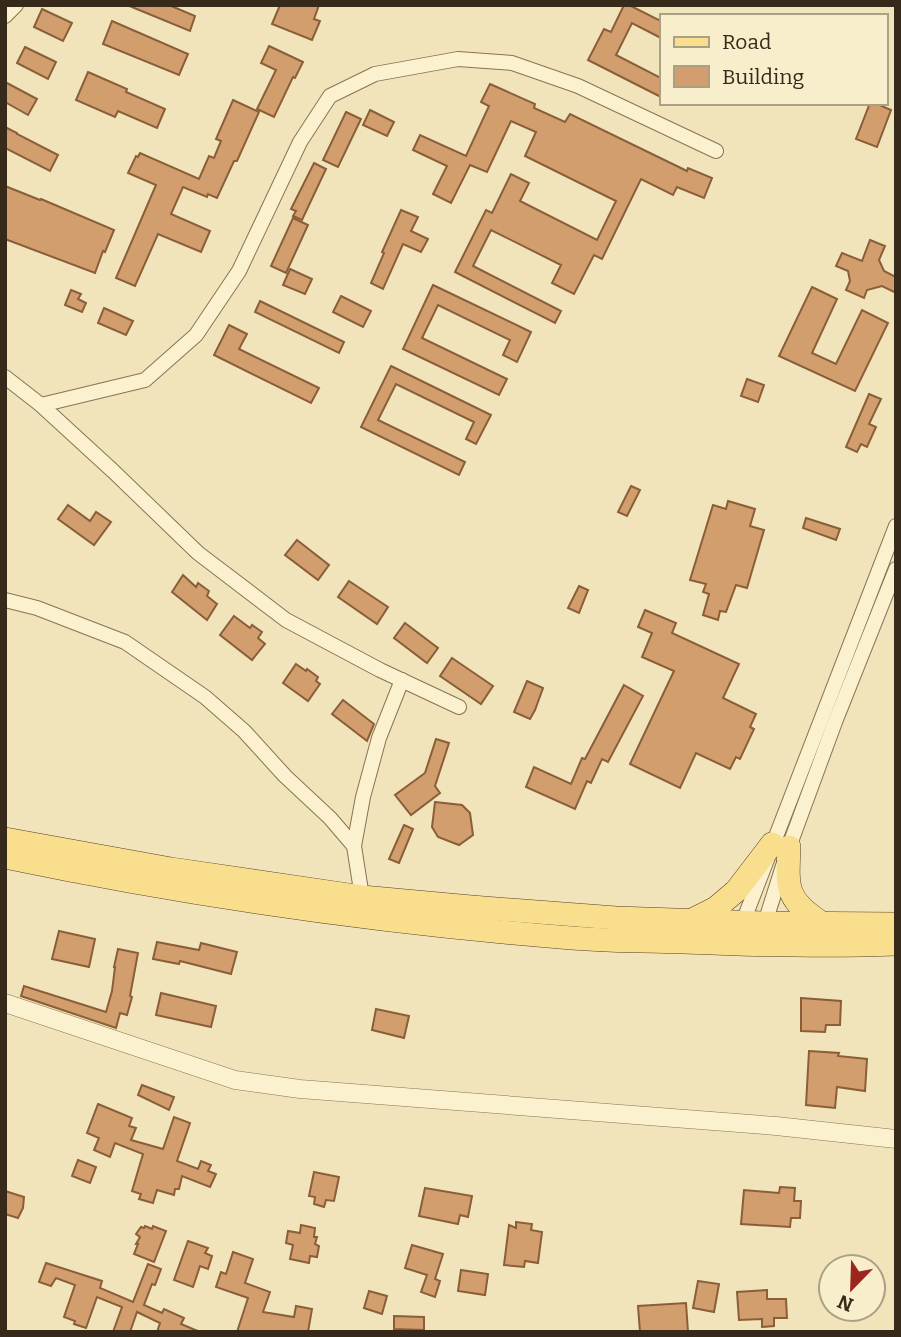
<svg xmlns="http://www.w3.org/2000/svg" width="901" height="1337" font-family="Bitter,serif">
<rect width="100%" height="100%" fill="#f1e4ba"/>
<g fill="#d29e6d" stroke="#8a5e38" stroke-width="2">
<polygon points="127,5 169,5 195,16 190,31"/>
<polygon points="280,5 319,5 314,19 320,21 312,40 272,24"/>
<polygon points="624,5 629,5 661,21 661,38 632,23 616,55 661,78 661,97 588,60 604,29 611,32"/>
<polygon points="42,9 72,23 63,41 34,27"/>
<polygon points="112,21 188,54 179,75 103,44"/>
<polygon points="269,46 303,62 295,78 293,77 274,117 257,109 276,70 261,63"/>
<polygon points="25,47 56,62 48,79 17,63"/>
<polygon points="88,72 127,89 126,92 165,109 157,128 118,111 115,117 76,100"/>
<polygon points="5,82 37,99 28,115 5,102"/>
<polygon points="490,84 535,104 534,108 565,122 570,114 687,171 688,168 712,178 704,198 677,187 673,195 641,179 602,259 594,255 574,294 552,283 561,265 491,230 473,266 561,311 555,323 455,272 486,210 492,213 511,174 529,183 520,201 597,240 616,201 525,156 536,132 511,121 487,172 470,165 451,203 433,194 447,166 413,150 420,135 466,156 489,106 481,102"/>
<polygon points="233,100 259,112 237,161 234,161 217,198 208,194 207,197 183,187 171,214 210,231 201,252 158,234 135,286 116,278 156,185 128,173 136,156 138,157 140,153 199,179 209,156 214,158 221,141 216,139"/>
<polygon points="870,103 875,103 891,110 877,147 856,139"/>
<polygon points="370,110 394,122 387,136 363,125"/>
<polygon points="346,112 361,119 338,167 323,160"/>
<polygon points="5,127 17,133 17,134 58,155 50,171 5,148"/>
<polygon points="314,163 326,169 302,220 293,216 296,211 291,209"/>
<polygon points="5,186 40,200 41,199 114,230 105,252 103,251 95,273 5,239"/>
<polygon points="401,210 418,217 411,231 428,239 421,252 403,244 383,289 371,283 384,253 382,252"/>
<polygon points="293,218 308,225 286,273 271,266"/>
<polygon points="870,240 885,246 879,260 884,271 896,277 896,293 882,286 867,290 864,298 846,290 850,281 848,271 836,266 842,253 862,261"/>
<polygon points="290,269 312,279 305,294 283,285"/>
<polygon points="433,285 531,332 517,362 503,355 510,340 438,305 422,338 507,379 499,395 403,349"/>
<polygon points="812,287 837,299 812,353 836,364 862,310 888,323 855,391 779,356"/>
<polygon points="71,290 81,294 78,299 86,303 82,312 65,305"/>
<polygon points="341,296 371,311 363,327 333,312"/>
<polygon points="260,301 344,342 339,353 255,312"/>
<polygon points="104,308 133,321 126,335 98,323"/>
<polygon points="229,325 247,334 239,349 319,388 311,403 214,355"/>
<polygon points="391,366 491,415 476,444 466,439 474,422 396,384 378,420 465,462 459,475 361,427"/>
<polygon points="747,379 764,385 758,402 741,396"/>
<polygon points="869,394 881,399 869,424 876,427 867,447 861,444 857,452 846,447"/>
<polygon points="631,486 640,490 627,516 618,512"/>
<polygon points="728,501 755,509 750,526 764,530 747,588 736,585 726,612 720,611 718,620 703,615 709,594 703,592 706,584 690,580 713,505 726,509"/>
<polygon points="68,505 90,521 96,512 111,522 94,545 58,519"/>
<polygon points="806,518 840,529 836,540 803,528"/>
<polygon points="297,540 329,565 318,580 285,555"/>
<polygon points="183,575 196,587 198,583 209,591 207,596 217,604 207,620 172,592"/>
<polygon points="349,581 388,607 377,624 338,597"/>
<polygon points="579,586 588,590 579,613 568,608"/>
<polygon points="645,610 676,623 672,633 739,664 723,698 756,714 750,727 754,729 740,759 736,757 730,769 696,753 680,788 630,764 674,671 642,657 652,633 638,627"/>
<polygon points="234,616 250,628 252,625 262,632 258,638 265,644 252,660 220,635"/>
<polygon points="405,623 438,648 427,663 394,638"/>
<polygon points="452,658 493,686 481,704 440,676"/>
<polygon points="296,664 306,671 307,669 318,677 316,681 320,684 308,701 283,683"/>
<polygon points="527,681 543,688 535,710 530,719 514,712"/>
<polygon points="624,685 643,696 608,762 602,759 591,783 587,781 575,809 526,787 534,767 571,784 582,758 585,759"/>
<polygon points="343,700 374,724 367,741 332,714"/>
<polygon points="436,739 449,743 435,786 440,793 411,815 395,795 425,773"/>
<polygon points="435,802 462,805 470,813 473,835 459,845 438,837 432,827"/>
<polygon points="404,825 413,829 399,863 389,859"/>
<polygon points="59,931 95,939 89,967 52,959"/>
<polygon points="157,942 199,950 201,943 237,952 231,974 180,961 179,964 153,959"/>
<polygon points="118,949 138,953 130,996 132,997 127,1015 120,1013 116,1028 21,996 24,986 106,1012 112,991 115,967 114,967"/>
<polygon points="161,993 216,1006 211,1027 156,1015"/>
<polygon points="801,998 841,1001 840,1025 826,1025 825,1032 801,1031"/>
<polygon points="376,1009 409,1016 404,1038 372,1030"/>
<polygon points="809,1051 839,1053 838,1056 867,1059 865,1091 837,1087 835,1108 806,1105"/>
<polygon points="142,1085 174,1097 169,1110 138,1095"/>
<polygon points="98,1104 132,1118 129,1126 136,1128 131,1140 163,1149 174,1117 190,1123 177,1161 198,1169 201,1161 211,1165 208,1171 216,1174 210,1187 182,1176 179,1189 175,1189 174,1195 157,1190 153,1203 139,1199 141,1194 132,1191 143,1154 115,1143 110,1157 94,1150 99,1138 87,1133"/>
<polygon points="78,1160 96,1167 90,1183 72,1176"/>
<polygon points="314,1172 339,1177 334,1201 326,1200 324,1207 314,1204 315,1197 309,1196"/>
<polygon points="780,1187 795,1188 794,1201 801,1201 800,1218 791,1218 790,1227 741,1224 744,1190 779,1193"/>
<polygon points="425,1188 472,1196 468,1217 460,1215 458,1224 419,1216"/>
<polygon points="5,1191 24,1197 23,1208 18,1218 5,1214"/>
<polygon points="516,1222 532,1224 531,1230 542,1232 538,1263 525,1261 524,1267 504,1265 509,1225 516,1228"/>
<polygon points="301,1225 315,1228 314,1237 317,1237 315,1244 319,1246 317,1257 310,1256 309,1263 290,1259 293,1245 286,1243 288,1231 300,1233"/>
<polygon points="145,1226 152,1229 153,1226 166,1231 154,1262 134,1254 138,1244 136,1244 140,1237 136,1234 141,1227 144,1228"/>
<polygon points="188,1241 208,1248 205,1253 212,1256 208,1269 200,1266 193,1287 174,1280"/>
<polygon points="412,1245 443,1254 435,1279 440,1281 435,1297 421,1292 427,1275 405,1268"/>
<polygon points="233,1252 253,1259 245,1283 270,1292 263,1312 294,1317 296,1306 312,1309 308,1332 237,1332 248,1298 216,1287 221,1272 226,1274"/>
<polygon points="46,1263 102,1281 100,1288 133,1302 148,1264 161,1269 155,1285 152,1284 144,1305 162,1313 164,1309 184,1318 181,1324 200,1332 157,1332 160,1323 137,1312 130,1332 113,1332 122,1307 97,1297 86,1328 74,1324 75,1321 64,1317 75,1285 56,1278 51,1286 39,1282"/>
<polygon points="461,1270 488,1274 485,1295 458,1291"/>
<polygon points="698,1281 719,1284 714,1312 693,1308"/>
<polygon points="767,1290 767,1299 786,1299 787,1318 774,1318 774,1326 762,1327 762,1319 739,1320 737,1292"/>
<polygon points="369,1291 387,1296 382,1314 364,1308"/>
<polygon points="686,1303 688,1332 640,1332 638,1306"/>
<polygon points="394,1316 424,1317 424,1330 394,1329"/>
</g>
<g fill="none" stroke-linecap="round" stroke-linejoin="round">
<defs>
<g id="minor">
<polyline points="5,16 16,5"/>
<polyline points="5,377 41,405 113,471 198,553 286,620 380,670 459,707"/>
<polyline points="41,405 145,380 196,335 239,271 300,142 330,96 375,74 458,59 512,63 578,86 716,151"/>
<polyline points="5,600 37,608 125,642 205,697 244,731 285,776 330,818 354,846 362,897"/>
<polyline points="354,846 363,797 379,738 402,680"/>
<polyline points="741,927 896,526"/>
<polyline points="763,929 789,847 835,722 896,569"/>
</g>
<polyline id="tertiary" points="5,1003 235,1080 300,1089 776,1126 896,1139"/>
<g id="primary">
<polyline points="5,839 171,869 362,897 471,907 616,918 764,923 896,924"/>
<path d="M789 847C787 891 786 899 823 924"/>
<path d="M5 857C192 896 382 923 572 938 609 941 647 941 684 942 754 945 825 947 896 944"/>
<polyline points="692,920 716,908 736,891 772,844"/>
</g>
</defs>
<use href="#minor" stroke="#897353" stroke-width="16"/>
<use href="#tertiary" stroke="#897353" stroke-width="19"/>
<use href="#primary" stroke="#564129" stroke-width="24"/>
<use href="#minor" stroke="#fbf1ce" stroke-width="14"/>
<use href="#tertiary" stroke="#fbf1ce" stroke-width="18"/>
<use href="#primary" stroke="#f9de8e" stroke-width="23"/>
</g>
<rect width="901" height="1337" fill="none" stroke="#372a1a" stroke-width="14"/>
<rect x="660" y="14" width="228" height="91" fill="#f8eecb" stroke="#aba084" stroke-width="2"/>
<rect x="674" y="37" width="35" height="10" fill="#f9de8e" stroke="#aba084" stroke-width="2"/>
<text x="722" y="49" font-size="21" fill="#372a1a">Road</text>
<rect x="674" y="66" width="35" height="21" fill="#d29e6d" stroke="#aba084" stroke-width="2"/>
<text x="722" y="84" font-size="21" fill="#372a1a">Building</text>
<g transform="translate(852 1288) rotate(203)"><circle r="33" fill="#f8eecb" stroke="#aba084" stroke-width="2"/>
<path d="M0-5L12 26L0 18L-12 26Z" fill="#9c261f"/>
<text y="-10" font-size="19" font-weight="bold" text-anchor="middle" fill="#372a1a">N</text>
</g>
</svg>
